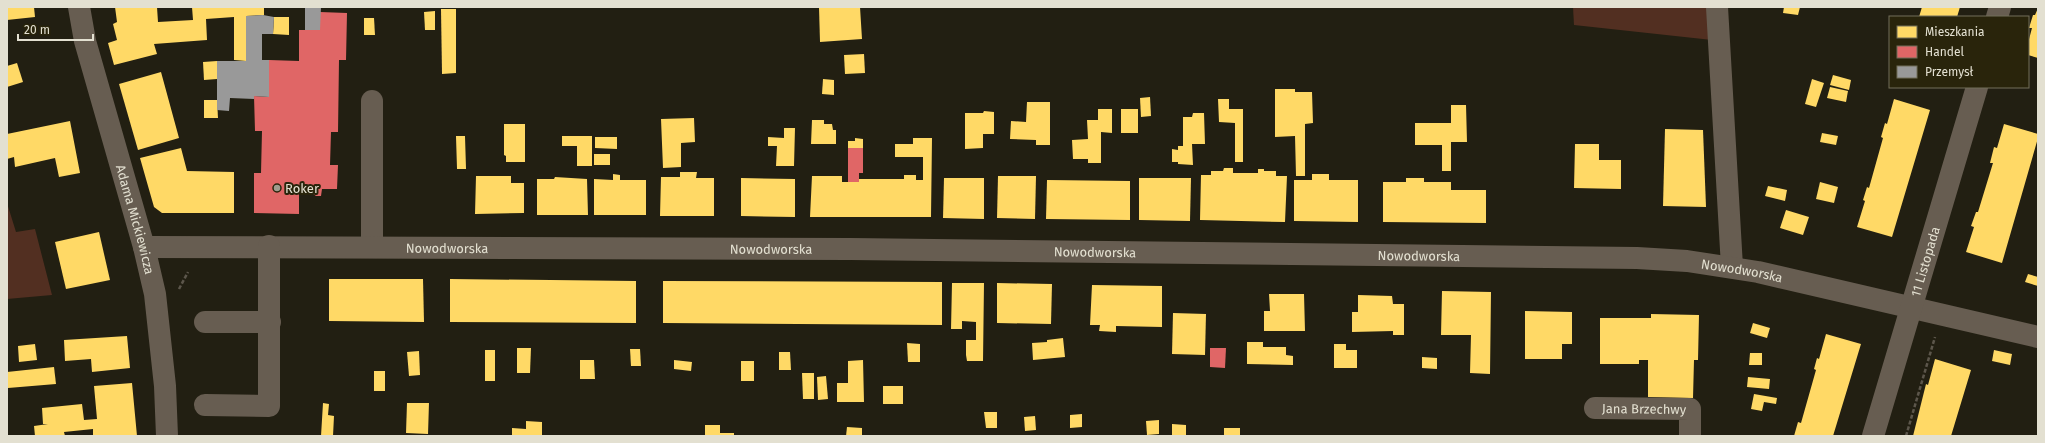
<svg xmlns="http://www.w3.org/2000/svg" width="2045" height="443" font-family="'Fira Sans',sans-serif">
<rect width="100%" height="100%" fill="#221f12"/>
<g fill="#522f21">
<polygon points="1573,7 1710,7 1712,40 1574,25"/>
<polygon points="7,203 16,232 35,229 52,295 7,299"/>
</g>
<g fill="#ffd966">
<polygon points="7,7 34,7 35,17 7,20"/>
<polygon points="115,7 157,7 158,22 193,20 192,7 264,7 264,15 246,16 246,61 234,60 234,17 206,19 207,40 154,44 157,54 114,65 108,43 117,40 113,24 117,22"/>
<polygon points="819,7 860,7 862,39 820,42"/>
<polygon points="1784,7 1800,7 1798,15 1783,13"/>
<polygon points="1922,7 1960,7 1957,17 1919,17"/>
<polygon points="2038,8 2038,58 2028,55 2028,43 2032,28 2029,28 2033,15 2035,15"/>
<polygon points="441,9 456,9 456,73 442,74"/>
<polygon points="435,11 435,30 425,30 424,12"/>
<polygon points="274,17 289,17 289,35 273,34"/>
<polygon points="364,18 374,18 375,35 364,35"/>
<polygon points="864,54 865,73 845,74 844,55"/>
<polygon points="217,61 217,79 204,80 203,62"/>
<polygon points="17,63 23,82 7,87 7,66"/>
<polygon points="161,72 179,138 138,150 119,84"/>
<polygon points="1833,75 1851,80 1849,90 1830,85"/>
<polygon points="823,79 834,80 834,95 822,94"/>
<polygon points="1812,79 1824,83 1816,107 1805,104"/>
<polygon points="1830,87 1848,91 1846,102 1827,98"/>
<polygon points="1275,89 1295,89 1295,92 1312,92 1313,123 1305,124 1305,176 1296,176 1295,136 1275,137"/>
<polygon points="1150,97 1151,116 1141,117 1140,98"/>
<polygon points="1218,99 1229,99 1229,109 1243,109 1243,162 1235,162 1235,123 1219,122"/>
<polygon points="1894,99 1930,110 1892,237 1857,227 1865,201 1863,200 1867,187 1869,188 1883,138 1881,137 1885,123 1887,124"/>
<polygon points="204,100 217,100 218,118 204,118"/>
<polygon points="1027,102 1050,102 1050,145 1036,145 1036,140 1010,139 1011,121 1026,122"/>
<polygon points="1451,105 1466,105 1467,142 1451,142 1451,171 1442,171 1442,145 1415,145 1415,123 1451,123"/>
<polygon points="1098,109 1112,109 1112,133 1101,132 1101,163 1088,163 1088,159 1073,159 1072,140 1088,139 1087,120 1098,120"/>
<rect x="1121" y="109" width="17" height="24"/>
<polygon points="984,111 994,112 994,134 983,134 983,148 965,149 965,113 983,113"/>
<polygon points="1193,113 1204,113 1205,144 1192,144 1193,165 1178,164 1178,162 1172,162 1172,149 1178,150 1178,146 1183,146 1183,117 1192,117"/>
<polygon points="694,118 695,142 681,143 681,167 663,168 661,119"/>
<polygon points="812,120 824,120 824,124 832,124 833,130 836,130 836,144 811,144"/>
<polygon points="70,121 80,173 59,177 55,158 15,167 14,157 7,159 7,134"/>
<polygon points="504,124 525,124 525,162 506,162 506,156 504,155"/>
<polygon points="2004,124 2038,134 2038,138 2002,263 1966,252 1974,227 1971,226 1976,212 1978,212 1993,163 1990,163 1994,147 1997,148"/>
<polygon points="784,128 795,128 794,166 776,166 777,146 768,146 768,137 784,138"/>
<polygon points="1665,129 1703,130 1706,207 1663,206"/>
<polygon points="1822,133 1838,136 1836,145 1820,142"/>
<polygon points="456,136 465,136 466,169 457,169"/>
<polygon points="562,136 592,136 592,166 577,166 577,146 562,146"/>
<polygon points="595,137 617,137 617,149 595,148"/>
<polygon points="855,138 863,139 863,148 848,148 848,141 855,141"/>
<polygon points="913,138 932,138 931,217 810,217 812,176 842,176 842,182 859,182 859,179 904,179 904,175 916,175 916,180 923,180 923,157 895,157 895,144 913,144"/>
<polygon points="1575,144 1599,144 1599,160 1621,160 1621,189 1574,188"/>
<polygon points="181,148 187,171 234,172 234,213 162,213 154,207 140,158"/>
<rect x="594" y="154" width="16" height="11"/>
<polygon points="1224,168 1233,168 1233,173 1258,173 1258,169 1264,169 1264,171 1276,171 1276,176 1287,176 1285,222 1200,220 1201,175 1211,175 1211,171 1223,171"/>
<polygon points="680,172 697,172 696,178 714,178 714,216 660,216 661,177 680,177"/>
<polygon points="613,174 620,175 620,180 646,180 646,215 594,215 594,179 613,180"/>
<polygon points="1312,174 1329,174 1329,180 1358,180 1358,222 1294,221 1294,180 1312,180"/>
<polygon points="476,176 511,176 511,183 524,183 524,213 475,214"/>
<polygon points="998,176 1036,176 1035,219 997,218"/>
<polygon points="555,177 587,179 588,215 537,215 537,179 554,179"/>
<polygon points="741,178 795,179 795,217 741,216"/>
<polygon points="944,178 984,178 984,219 943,218"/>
<polygon points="1139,178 1191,178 1190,221 1139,220"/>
<polygon points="1406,178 1424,178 1424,182 1451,182 1451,190 1486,190 1486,223 1383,222 1383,182 1406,182"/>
<polygon points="1047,180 1130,181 1130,220 1046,219"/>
<polygon points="1820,182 1838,187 1834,203 1816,199"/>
<polygon points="1768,186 1787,190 1785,201 1765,196"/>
<polygon points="1786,210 1809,217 1803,235 1780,228"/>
<polygon points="99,232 110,280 66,289 55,242"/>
<polygon points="2028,274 2038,277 2038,286 2025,282"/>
<polygon points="329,279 423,279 424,322 329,321"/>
<polygon points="450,279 636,281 636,323 450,322"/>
<polygon points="663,281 942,282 942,325 663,323"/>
<polygon points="952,283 984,283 983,361 967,361 966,355 966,340 976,340 976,322 962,321 962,329 951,329"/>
<polygon points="997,283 1052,284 1051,324 997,323"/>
<polygon points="1092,285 1162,286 1162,327 1116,326 1116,332 1099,331 1100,325 1090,325"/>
<polygon points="1442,291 1491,292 1490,374 1470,373 1471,335 1441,335"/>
<polygon points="1269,294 1304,294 1305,331 1264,331 1264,311 1270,311"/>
<polygon points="1358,295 1392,296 1393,304 1404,304 1404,335 1393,335 1393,331 1352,332 1352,312 1358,312"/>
<polygon points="1525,311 1572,312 1572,344 1562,344 1562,359 1525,359"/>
<polygon points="1173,313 1206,314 1205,355 1172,354"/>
<polygon points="1651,314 1699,315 1698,360 1694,360 1693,398 1648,397 1648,360 1639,360 1639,364 1600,364 1600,318 1651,318"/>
<polygon points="1753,323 1770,328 1767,338 1750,333"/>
<polygon points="1826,334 1861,344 1833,436 1794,436 1798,422 1801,423 1816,370 1814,369 1817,358 1819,359"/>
<polygon points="127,336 130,368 92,372 91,359 65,361 64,340"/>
<polygon points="1063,338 1065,357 1033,360 1032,343 1047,342 1047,340"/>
<polygon points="1247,342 1263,342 1263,347 1286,347 1286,355 1293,356 1293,365 1247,364"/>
<polygon points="907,343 920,344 920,362 908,362"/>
<polygon points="35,344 37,360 19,362 18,346"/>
<polygon points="1334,344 1346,344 1346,350 1357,350 1357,368 1334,368"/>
<polygon points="517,348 531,348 530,373 517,373"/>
<polygon points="630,349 640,349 641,366 631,366"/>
<rect x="485" y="350" width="10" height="31"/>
<polygon points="1994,350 2012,354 2010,365 1992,361"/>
<polygon points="419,351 420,375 409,376 407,352"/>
<polygon points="779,352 790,352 791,370 779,370"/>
<polygon points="1750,353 1762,353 1762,365 1749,365"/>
<polygon points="1422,357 1437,358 1437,369 1422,368"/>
<polygon points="1935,359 1971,370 1951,436 1913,436 1926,384 1928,385"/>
<polygon points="580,360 594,360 595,379 580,379"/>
<polygon points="674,360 692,362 691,371 674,369"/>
<polygon points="863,360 864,402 837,402 837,383 848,383 848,361"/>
<rect x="741" y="361" width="13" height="20"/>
<polygon points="54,367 56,384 8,388 7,372"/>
<rect x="374" y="371" width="11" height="20"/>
<polygon points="802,373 814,373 814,399 803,399"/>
<polygon points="826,376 828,399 818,400 817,377"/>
<polygon points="1748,377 1770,379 1769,389 1747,387"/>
<polygon points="132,383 137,436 93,436 93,429 64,432 65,436 35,436 34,426 48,424 43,424 42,408 82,404 84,420 97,419 94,386"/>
<rect x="883" y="386" width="20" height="18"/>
<polygon points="1754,394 1777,398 1776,404 1764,402 1762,411 1751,409"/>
<polygon points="323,403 329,404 328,415 334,416 333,436 321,436"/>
<polygon points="407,403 429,403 428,434 406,433"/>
<polygon points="984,412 997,412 997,428 986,428"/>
<polygon points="1082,414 1082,427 1070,428 1070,415"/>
<polygon points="1035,416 1036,430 1025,431 1024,417"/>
<polygon points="1159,420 1159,434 1147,435 1146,421"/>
<polygon points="526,421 542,422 542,436 512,436 512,428 526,429"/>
<polygon points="1172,424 1186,425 1186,436 1172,436"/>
<polygon points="705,425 720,425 720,433 734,433 734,436 705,436"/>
<polygon points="847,427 862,428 862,436 846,436"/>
<polygon points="1224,428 1240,428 1240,435 1224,436"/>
</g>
<g fill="#e06666">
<polygon points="320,12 347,13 346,60 339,60 338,132 331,132 330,165 338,165 337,189 322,189 321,196 316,196 312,193 310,189 299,189 299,214 254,213 254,173 261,173 262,131 255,131 254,96 269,97 269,60 299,61 299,30 320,30"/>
<polygon points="848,148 863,148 863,173 859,173 859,182 848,182"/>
<polygon points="1210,348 1226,348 1225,368 1210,367"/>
</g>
<g fill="#999">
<polygon points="305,7 321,7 320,30 305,30"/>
<polygon points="263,15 274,17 273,34 262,34 262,60 269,60 269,97 254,96 254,99 230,98 229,111 217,110 217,61 246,61 246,16"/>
</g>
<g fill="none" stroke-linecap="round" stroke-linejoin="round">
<g stroke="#5c564b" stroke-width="2.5" stroke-dasharray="4 2" stroke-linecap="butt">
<polyline points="179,289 188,272"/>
<polyline points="1906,436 1935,337"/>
</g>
<g stroke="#675d51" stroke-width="22">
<path id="s1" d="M79 7 85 41 144 247 155 294 165 386 167 436"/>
<polyline points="1717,7 1732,267"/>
<polyline points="1997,17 2000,7"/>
<polyline points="372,101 372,247"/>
<path id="s2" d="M144 247 851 249 1637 258 1687 261 1758 272 2038 337"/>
<polyline points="205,322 270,322"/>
<polyline points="205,405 269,406 269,246"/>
<path id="s3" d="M1595 408 1690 409V436"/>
<path id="s4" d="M1873 436 1977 87"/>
</g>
</g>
<circle fill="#9f9c8e" stroke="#29240b" stroke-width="1.5" cx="277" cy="188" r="4"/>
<g text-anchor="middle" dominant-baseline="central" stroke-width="4" stroke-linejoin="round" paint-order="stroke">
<g font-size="13" fill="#e3e0d1" stroke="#29240b" text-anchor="start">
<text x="285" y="188">Roker</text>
</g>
<g font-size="13" fill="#e3e0d1" stroke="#29240b">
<text stroke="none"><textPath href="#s1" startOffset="220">Adama Mickiewicza</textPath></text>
<text stroke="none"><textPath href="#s2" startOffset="303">Nowodworska</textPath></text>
<text stroke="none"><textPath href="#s2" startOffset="627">Nowodworska</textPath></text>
<text stroke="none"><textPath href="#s2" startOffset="951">Nowodworska</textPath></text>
<text stroke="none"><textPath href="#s2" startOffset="1275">Nowodworska</textPath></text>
<text stroke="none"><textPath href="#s4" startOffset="182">11 Listopada</textPath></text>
<text stroke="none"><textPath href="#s2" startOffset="1599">Nowodworska</textPath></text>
<text stroke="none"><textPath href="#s3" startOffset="49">Jana Brzechwy</textPath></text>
</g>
</g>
<rect width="2045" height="443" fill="none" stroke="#e3e0d1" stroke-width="16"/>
<rect x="1889" y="16" width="140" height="72" fill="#29240b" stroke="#736f5a"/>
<rect x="1897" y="26" width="20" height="12" fill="#ffd966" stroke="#736f5a"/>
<text x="1925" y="36" font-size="12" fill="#e3e0d1">Mieszkania</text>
<rect x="1897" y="46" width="20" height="12" fill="#e06666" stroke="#736f5a"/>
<text x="1925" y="56" font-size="12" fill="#e3e0d1">Handel</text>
<rect x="1897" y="66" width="20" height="12" fill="#999999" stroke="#736f5a"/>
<text x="1925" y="76" font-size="12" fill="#e3e0d1">Przemysł</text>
<path d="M18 34v6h75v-6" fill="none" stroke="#e3e0d1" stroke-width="2"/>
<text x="24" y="34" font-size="12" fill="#e3e0d1" stroke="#29240b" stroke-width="3" paint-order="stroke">20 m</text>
</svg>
